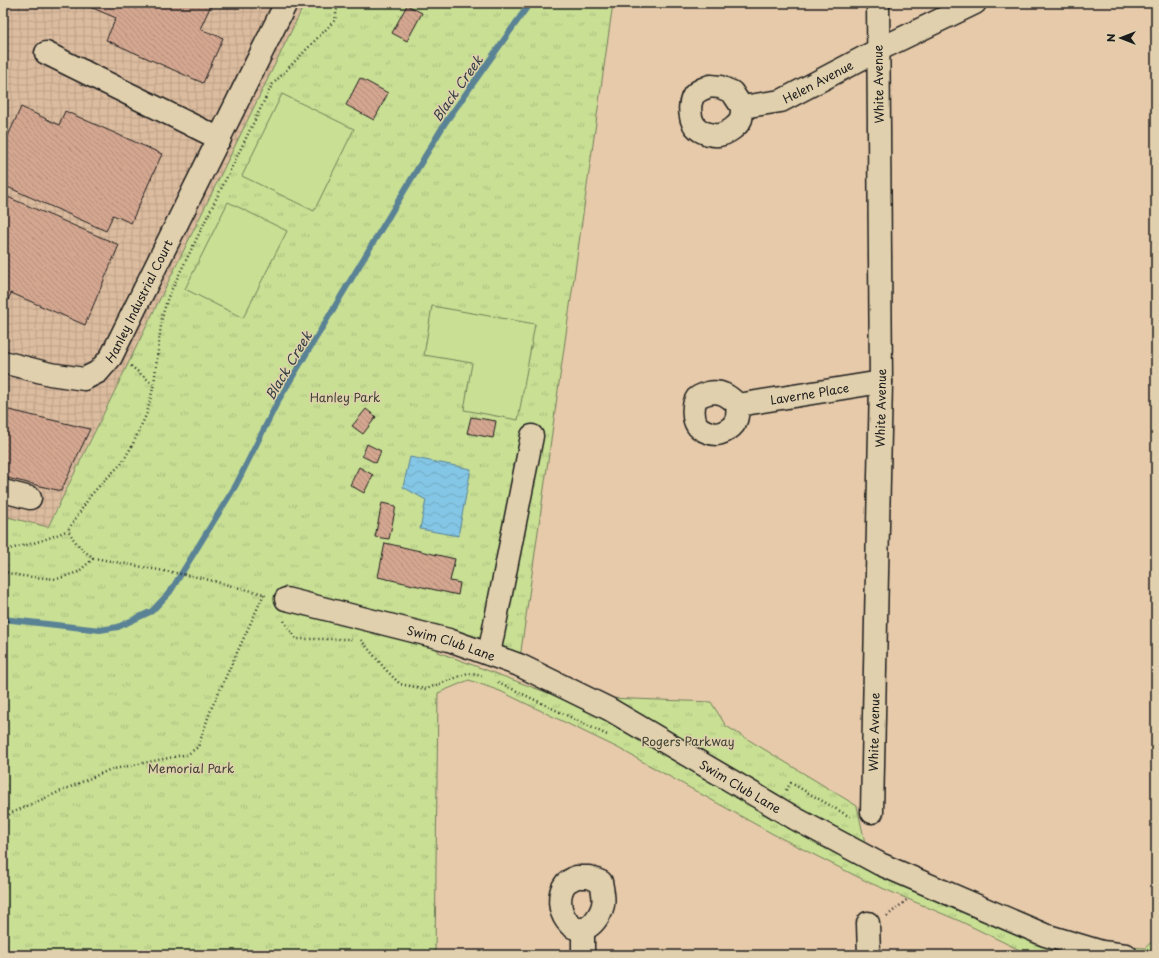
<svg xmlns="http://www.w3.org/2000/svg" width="1159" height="958" font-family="'Playpen Sans',sans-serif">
<defs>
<pattern id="industrial-grid" width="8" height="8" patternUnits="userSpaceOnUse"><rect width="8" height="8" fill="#dcbc9f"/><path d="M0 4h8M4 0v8" fill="none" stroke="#bca188"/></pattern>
<pattern id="park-tufts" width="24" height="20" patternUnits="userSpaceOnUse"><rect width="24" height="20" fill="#c8df94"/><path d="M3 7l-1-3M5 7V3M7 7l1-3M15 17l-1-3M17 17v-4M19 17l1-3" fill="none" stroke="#abbf7f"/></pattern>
<pattern id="water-waves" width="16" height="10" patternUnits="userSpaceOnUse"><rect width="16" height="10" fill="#84c6e5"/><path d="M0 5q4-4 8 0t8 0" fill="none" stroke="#71aac4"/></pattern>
<pattern id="building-back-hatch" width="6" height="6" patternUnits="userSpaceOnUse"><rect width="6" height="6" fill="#d3a690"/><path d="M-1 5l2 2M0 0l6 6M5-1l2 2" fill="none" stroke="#b58e7c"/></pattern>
</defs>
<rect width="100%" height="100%" fill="#e6caaa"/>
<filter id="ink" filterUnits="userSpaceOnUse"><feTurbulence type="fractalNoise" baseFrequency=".025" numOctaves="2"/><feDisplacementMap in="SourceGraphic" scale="8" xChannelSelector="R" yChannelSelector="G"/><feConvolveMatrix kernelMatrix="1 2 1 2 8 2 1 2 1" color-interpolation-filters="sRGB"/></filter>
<g filter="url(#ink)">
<polygon fill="url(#industrial-grid)" points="3,3 305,3 47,527 3,516"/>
<polygon fill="url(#park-tufts)" stroke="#727e58" points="305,3 613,3 519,665 438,637 438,652 556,696 711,702 726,726 857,806 867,852 978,899 1107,946 1145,948 1156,938 1156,955 1030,955 962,922 868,882 773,834 618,748 500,691 469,680 438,693 435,955 3,955 3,516 48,527"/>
<g fill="#c8df94" stroke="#727e58">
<polygon points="282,94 354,129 314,211 242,176"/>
<polygon points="228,202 287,231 243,318 185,289"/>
<polygon points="432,306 535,324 518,420 464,410 472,363 424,355"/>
</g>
<polygon fill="url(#water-waves)" stroke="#5a8295" points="410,457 471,469 458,536 420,529 426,500 403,487"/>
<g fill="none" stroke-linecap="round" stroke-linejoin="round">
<polyline stroke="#5a8295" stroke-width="6" points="3,619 100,630 118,627 152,611 170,592 236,485 278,401 445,123 530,3"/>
</g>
<g fill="url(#building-back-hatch)" stroke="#1c1c1c">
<polygon points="81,3 212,3 200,29 223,38 203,83 106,40 116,18"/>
<polygon points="407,5 422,13 407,41 392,33"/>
<polygon points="360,78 388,93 374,120 346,105"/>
<polygon points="21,107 59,125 65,111 162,154 131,223 113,215 106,231 3,185 3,147"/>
<polygon points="3,195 119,245 85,325 11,293 4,310 3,309"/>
<polygon points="5,409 90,429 61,491 3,477 3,414"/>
<polygon points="366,409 376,417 363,434 352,426"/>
<polygon points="471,417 496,421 493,438 467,433"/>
<polygon points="367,444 381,451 376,463 362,456"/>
<polygon points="359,467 373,475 364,493 350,485"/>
<polygon points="382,503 396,506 389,539 375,537"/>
<polygon points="385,543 455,559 450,581 460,583 458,595 378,577"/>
</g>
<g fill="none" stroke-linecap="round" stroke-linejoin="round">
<defs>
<g id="minor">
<polyline points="46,53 220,139"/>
<path d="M710 86 720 87 732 92 742 107C742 110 742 115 741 119 738 126 727 134 719 135 713 136 703 133 698 129 689 122 688 104 694 95 698 90 705 88 710 86Z"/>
<path id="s1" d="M742 107 781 101 878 50 975 3"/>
<path id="s2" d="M3 362 50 374 84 379 98 372 111 357 286 3"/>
<path id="s3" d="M738 405C729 396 721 390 708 393 705 394 699 396 697 398 692 405 693 419 697 425 700 430 711 434 717 434 724 433 734 427 736 420 738 416 737 409 738 405L881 382"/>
<polyline points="3,491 30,498"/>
<path id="s4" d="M286 599 449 640 519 665 609 709 796 819 880 864 1045 935 1102 952 1126 955"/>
<polyline points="489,654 532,436"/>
<path id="s5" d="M872 812 881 382 878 3"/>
<path d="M576 877H589L601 882C604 897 606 905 597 918 575 950 548 905 566 883 568 881 573 879 576 877Z"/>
<polyline points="868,923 869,955"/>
<polyline points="583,955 583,929"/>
</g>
</defs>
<use href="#minor" stroke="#1c1c1c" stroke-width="25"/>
<g stroke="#1c1c1c" stroke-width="2.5" stroke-dasharray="1 3" stroke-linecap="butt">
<polyline points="131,366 153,384"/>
<path d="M3 550C25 546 47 540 68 530"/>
<polyline points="3,571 8,573 22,576 57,579 78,572 94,558"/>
<path d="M265 596 264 594 197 577 94 558C80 549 76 544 68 530L91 495 102 483 121 464 132 446 147 413 154 384 162 317 168 297 272 85 335 20 338 3"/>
<polyline points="284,621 296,639 354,639"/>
<polyline points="361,640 386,670 400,684 426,689 468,673 482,676"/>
<polyline points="498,682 607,735"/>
<polyline points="786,790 791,783 852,818"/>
<polyline points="3,820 11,813 109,770 188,754 198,747 211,709 264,594"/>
<polyline points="887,916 908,899"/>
</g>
<use href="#minor" stroke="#e1d0ad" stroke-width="22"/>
</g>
</g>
<g text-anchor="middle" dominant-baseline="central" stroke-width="3" stroke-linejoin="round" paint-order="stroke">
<g font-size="12" fill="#1c1c1c" stroke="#e1d0ad">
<text stroke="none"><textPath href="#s1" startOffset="81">Helen Avenue</textPath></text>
<text transform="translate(878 84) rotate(-91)">White Avenue</text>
<text stroke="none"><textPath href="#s2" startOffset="181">Hanley Industrial Court</textPath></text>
<text stroke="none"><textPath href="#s3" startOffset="209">Laverne Place</textPath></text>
<text stroke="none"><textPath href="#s5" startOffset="404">White Avenue</textPath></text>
<text stroke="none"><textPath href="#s4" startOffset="171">Swim Club Lane</textPath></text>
<text stroke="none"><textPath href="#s5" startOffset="80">White Avenue</textPath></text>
<text stroke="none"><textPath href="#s4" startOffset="495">Swim Club Lane</textPath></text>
</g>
<g font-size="12" fill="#3e4334" stroke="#e1d0ad">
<text x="345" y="397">Hanley Park</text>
<text x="688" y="741">Rogers Parkway</text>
<text x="191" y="768">Memorial Park</text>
</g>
<g font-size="13" font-style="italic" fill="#313e44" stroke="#e1d0ad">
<text transform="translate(457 88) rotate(-55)">Black Creek</text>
<text transform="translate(288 365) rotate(-59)">Black Creek</text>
</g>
</g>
<rect width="1159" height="958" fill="none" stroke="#e1d0ad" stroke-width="16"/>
<rect x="8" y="8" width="1143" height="942" fill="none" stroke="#1c1c1c" stroke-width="1.5" filter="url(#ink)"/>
<g transform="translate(1121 38) rotate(270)" stroke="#e1d0ad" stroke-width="3" paint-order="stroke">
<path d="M0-3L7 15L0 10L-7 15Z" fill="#1c1c1c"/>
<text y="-6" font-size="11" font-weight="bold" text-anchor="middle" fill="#1c1c1c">N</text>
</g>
</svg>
